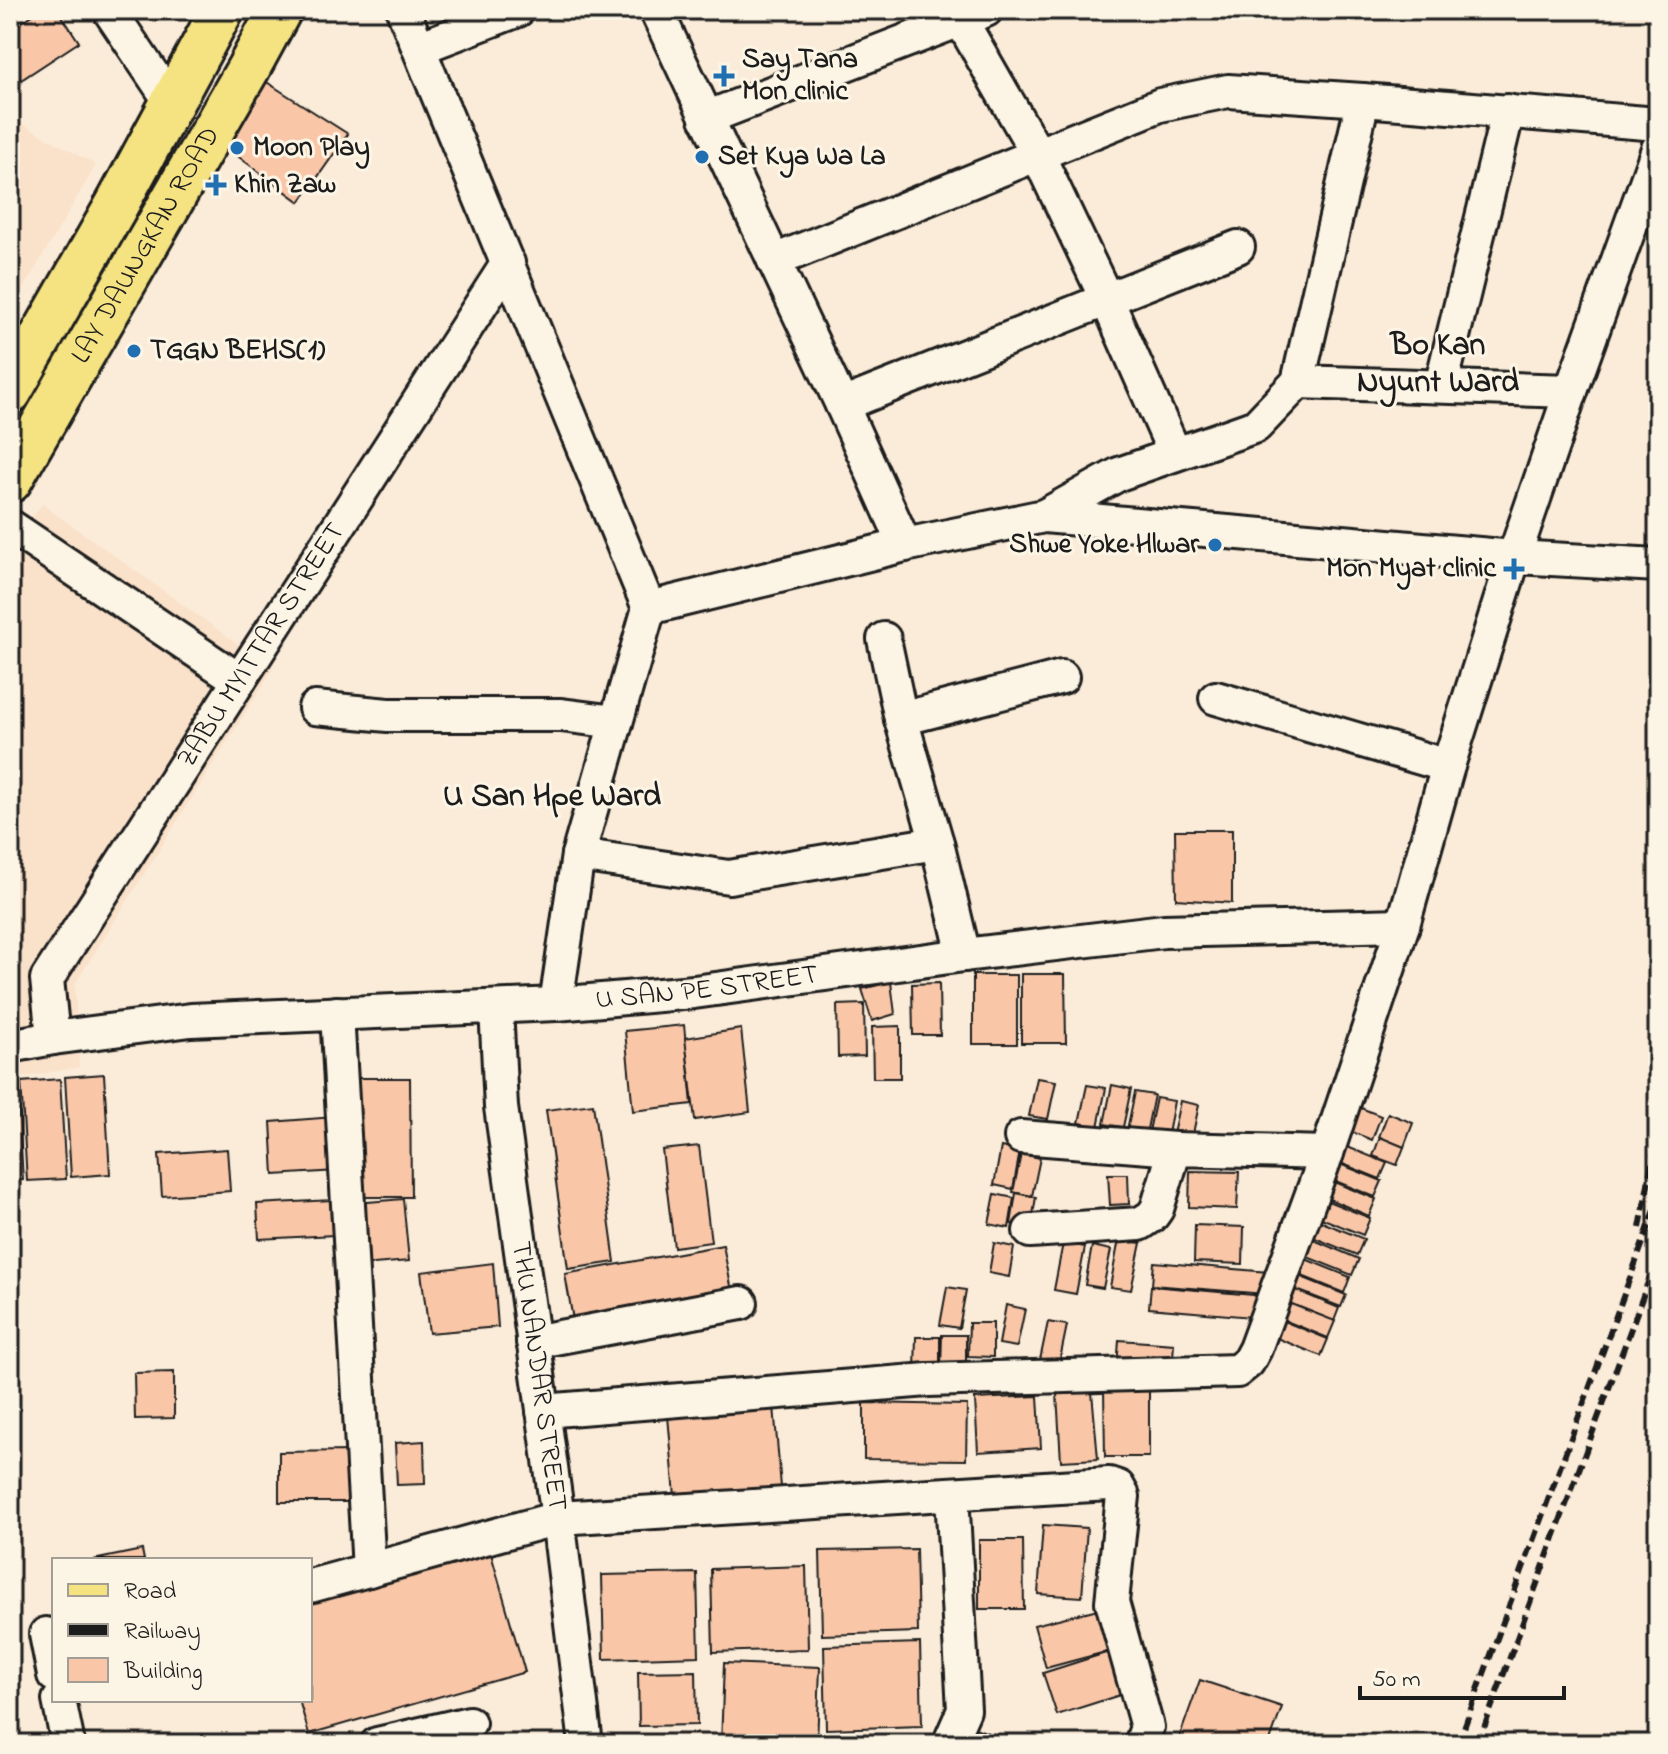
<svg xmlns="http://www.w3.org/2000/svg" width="1668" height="1754" font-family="'Indie Flower',sans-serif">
<rect width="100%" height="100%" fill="#fbecd9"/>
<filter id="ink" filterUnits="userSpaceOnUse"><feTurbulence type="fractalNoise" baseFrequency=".0125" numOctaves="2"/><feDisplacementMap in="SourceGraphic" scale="16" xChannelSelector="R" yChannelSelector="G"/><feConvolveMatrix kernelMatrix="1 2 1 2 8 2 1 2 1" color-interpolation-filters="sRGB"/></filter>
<g filter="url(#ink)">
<g fill="#fae1ca">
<polygon points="10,117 96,165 10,312"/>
<polygon points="42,504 273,669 75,984 79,1067 10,1080 10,548"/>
</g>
<g fill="#f9c7a8" stroke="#1c1c1c" stroke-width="2">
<polygon points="40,10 58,10 79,42 21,80 10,63 10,30"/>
<polygon points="265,81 348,134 300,202 228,149 244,117"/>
<polygon points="1175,830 1232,830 1232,903 1176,899"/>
<polygon points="1021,974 1065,974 1066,1043 1021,1043"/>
<rect x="973" y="975" width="44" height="69"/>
<polygon points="891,982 895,1014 872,1021 862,989"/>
<polygon points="939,983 940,1035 913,1035 912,984"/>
<polygon points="864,1004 865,1056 838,1057 837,1005"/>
<polygon points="684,1025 692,1104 633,1111 625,1031"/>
<polygon points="900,1026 900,1078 873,1078 872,1027"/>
<polygon points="741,1029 750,1112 695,1120 685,1038"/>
<polygon points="104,1074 110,1174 71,1177 65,1077"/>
<polygon points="357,1078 410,1078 411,1197 358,1197"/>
<polygon points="1037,1078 1056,1081 1048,1119 1029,1116"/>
<polygon points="60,1079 66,1179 27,1181 21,1082"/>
<polygon points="10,1080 17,1080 23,1180 10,1181"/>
<polygon points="1087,1085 1106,1088 1098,1127 1079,1123"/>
<polygon points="1112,1085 1131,1089 1123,1127 1104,1124"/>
<polygon points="1135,1092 1154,1095 1146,1134 1127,1130"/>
<polygon points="1156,1098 1174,1101 1167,1140 1148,1136"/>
<polygon points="1180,1101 1199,1105 1191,1143 1172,1139"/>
<polygon points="593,1104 615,1262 568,1269 546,1110"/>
<polygon points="1356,1106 1381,1116 1372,1140 1347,1130"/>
<polygon points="1388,1113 1413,1123 1404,1147 1379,1137"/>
<polygon points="334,1117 337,1171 274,1175 271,1122"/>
<polygon points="1380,1137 1404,1147 1397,1165 1373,1156"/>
<polygon points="1335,1142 1387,1163 1380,1179 1328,1158"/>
<polygon points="699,1146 711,1242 674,1247 662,1150"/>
<polygon points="1001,1147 1020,1151 1013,1189 994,1185"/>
<polygon points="227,1149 230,1191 162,1196 159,1154"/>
<polygon points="1021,1154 1040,1158 1032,1196 1013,1192"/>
<polygon points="1330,1160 1382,1181 1375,1197 1323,1176"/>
<polygon points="1190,1171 1239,1172 1237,1209 1189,1207"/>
<polygon points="1108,1174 1128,1174 1129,1204 1110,1205"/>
<polygon points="1324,1178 1376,1199 1369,1216 1317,1194"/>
<polygon points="1016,1193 1036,1197 1031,1227 1011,1224"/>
<polygon points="995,1194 1014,1198 1009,1228 989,1224"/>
<polygon points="1318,1197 1370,1218 1363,1235 1311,1214"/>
<polygon points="403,1199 409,1261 362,1265 356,1203"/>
<polygon points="332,1200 334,1235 259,1239 257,1204"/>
<polygon points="1312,1218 1364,1239 1357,1255 1305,1234"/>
<polygon points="1195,1225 1244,1227 1243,1264 1194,1262"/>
<polygon points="1307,1237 1359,1259 1352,1275 1300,1254"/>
<polygon points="1119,1239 1141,1243 1131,1290 1110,1287"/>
<polygon points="10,1243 15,1243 11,1343 10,1343"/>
<polygon points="994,1243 1014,1247 1009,1277 989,1273"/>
<polygon points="1063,1243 1085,1247 1076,1294 1054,1290"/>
<polygon points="723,1245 732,1291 573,1320 565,1274"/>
<polygon points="1092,1246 1111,1250 1103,1288 1085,1285"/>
<polygon points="1298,1256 1350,1277 1344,1293 1292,1272"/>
<polygon points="1154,1262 1268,1272 1266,1294 1152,1285"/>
<polygon points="493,1263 498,1327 429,1333 421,1272"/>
<polygon points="1294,1274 1346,1295 1341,1307 1289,1287"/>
<polygon points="1151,1286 1265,1296 1263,1318 1149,1308"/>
<polygon points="947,1287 966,1290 959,1328 940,1325"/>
<polygon points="1288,1287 1339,1308 1334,1321 1282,1300"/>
<polygon points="1283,1301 1335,1321 1328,1338 1276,1317"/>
<polygon points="1006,1305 1025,1309 1017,1347 999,1344"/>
<polygon points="1276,1318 1328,1339 1321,1356 1269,1335"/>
<polygon points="1048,1322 1067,1325 1059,1364 1040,1360"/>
<polygon points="969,1323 993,1323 993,1357 968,1356"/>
<polygon points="942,1335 966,1335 966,1368 941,1368"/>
<polygon points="916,1337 940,1337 940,1370 915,1369"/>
<polygon points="1119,1340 1174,1344 1172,1370 1117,1367"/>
<polygon points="174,1372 174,1418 135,1419 134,1373"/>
<polygon points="1104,1388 1149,1388 1149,1457 1105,1457"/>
<polygon points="1092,1392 1098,1459 1061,1461 1057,1394"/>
<polygon points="1038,1396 1041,1448 978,1452 975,1399"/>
<polygon points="864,1403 967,1405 966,1460 864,1459"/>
<polygon points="774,1406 781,1487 675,1496 668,1416"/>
<polygon points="424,1441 425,1484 397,1485 395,1443"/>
<polygon points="350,1451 350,1502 279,1502 279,1452"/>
<polygon points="1043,1525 1087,1528 1082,1597 1038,1594"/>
<polygon points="487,1540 525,1672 309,1734 299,1700 310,1700 310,1591"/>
<polygon points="979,1540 1023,1540 1024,1609 979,1609"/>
<polygon points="916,1549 918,1632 822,1635 820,1551"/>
<polygon points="142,1550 144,1560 93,1560"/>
<polygon points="806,1566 808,1649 713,1652 711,1569"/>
<polygon points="697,1573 699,1656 604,1659 602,1575"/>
<polygon points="1102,1608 1113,1650 1046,1668 1034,1625"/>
<polygon points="920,1643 922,1726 826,1729 824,1646"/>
<polygon points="1109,1652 1123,1694 1057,1715 1043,1673"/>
<polygon points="724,1663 820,1667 817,1744 721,1744"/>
<polygon points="696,1671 697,1725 639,1726 638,1672"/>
<polygon points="1200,1680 1282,1707 1269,1744 1177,1744"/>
<polygon points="975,1728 1016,1744 969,1744"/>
</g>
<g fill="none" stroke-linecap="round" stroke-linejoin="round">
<defs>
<g id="minor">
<polyline points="109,10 171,102"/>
<polyline points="403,10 649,608"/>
<polyline points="656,10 842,405 905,545"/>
<polyline points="955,10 1037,153 1107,300 1175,454"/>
<polyline points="419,48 518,10"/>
<polyline points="706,118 986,10"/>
<polyline points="774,261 1160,105 1228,91 1363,100 1658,124"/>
<polyline points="1298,382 1571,391"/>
<polyline points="1441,386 1508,111"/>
<polyline points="842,405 1238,247"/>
<polyline points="1044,516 1119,474 1256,426 1298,382 1363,100"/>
<polyline points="10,526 239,680"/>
<polyline points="649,608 905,545 1044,516 1514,557 1658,565"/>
<polyline points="884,639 901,719 937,843 964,955"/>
<polyline points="1216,698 1448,766"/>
<polyline points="315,708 388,715 561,715 616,722"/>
<polyline points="901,719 1062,677"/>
<polyline points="578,855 729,877 937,843"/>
<polyline points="556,1004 578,855 649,608"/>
<path id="s1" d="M496 1007 501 1107 558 1518 586 1744"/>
<polyline points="337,1013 369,1570"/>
<path id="s2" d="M53 1038 47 979 508 263"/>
<path id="s3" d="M10 1046 53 1038 191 1020 556 1004 694 992 964 955 1164 931 1403 925"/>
<polyline points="1021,1137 1175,1149"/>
<polyline points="1030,1231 1140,1224 1152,1216 1157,1209 1175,1149 1327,1153"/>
<polyline points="533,1342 741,1303"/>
<polyline points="543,1411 928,1380 1237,1371 1248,1362 1255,1349 1327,1153 1403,925 1448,766 1514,557 1571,391 1658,149"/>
<polyline points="310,1586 558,1518 1109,1484 1118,1487 1123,1496 1112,1602 1147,1727 1141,1744"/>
<polyline points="46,1634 54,1675"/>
<polyline points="59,1700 68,1744"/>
<polyline points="377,1744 469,1723"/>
<polyline points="949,1744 964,1710 952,1494"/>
</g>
<g id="major">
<polyline points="10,392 115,208 222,10"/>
<path id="s4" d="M10 481 248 69 280 10"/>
</g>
</defs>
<use href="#minor" stroke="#1c1c1c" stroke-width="38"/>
<use href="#major" stroke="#1c1c1c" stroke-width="48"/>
<use href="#minor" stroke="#fcf5e5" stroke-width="32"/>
<use href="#major" stroke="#f5e382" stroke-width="42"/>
<g stroke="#1c1c1c" stroke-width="6" stroke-dasharray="12 6" stroke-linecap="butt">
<polyline points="1640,1228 1658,1129"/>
<polyline points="1458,1744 1658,1202"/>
<polyline points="1478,1744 1658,1255"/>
</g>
</g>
</g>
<g fill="#1f6fb2" stroke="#fcf5e5" stroke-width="3">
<path d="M720 64h8v8h8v8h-8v8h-8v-8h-8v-8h8z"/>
<circle cx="237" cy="148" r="8"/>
<circle cx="702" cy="157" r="8"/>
<path d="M212 173h8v8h8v8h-8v8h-8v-8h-8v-8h8z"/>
<circle cx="134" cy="351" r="8"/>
<circle cx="1215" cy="545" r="8"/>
<path d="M1510 557h8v8h8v8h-8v8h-8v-8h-8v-8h8z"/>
</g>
<g text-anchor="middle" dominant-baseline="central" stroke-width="6" stroke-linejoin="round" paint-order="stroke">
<g font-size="28" font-weight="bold" fill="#1c1c1c" stroke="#fcf5e5" text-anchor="start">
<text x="742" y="60">Say Tana<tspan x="742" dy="32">Mon clinic</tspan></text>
<text x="253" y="148">Moon Play</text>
<text x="718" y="157">Set Kya Wa La</text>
<text x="234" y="185">Khin Zaw</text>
<text x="150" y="351">TGGN BEHS(1)</text>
<text x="1199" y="545" text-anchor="end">Shwe Yoke Hlwar</text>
<text x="1496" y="569" text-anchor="end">Mon Myat clinic</text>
</g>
<g font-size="28" fill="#1c1c1c" stroke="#fcf5e5">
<text stroke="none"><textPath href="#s4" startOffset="272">LAY DAUNGKAN ROAD</textPath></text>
<text stroke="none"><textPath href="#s2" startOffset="456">ZABU MYITTAR STREET</textPath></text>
<text stroke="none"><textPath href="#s3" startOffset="700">U SAN PE STREET</textPath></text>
<text stroke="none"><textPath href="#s1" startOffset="372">THU NANDAR STREET</textPath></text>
</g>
<g font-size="32" font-weight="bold" fill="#1c1c1c" stroke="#fcf5e5">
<text x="1438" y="346">Bo Kan<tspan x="1438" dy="37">Nyunt Ward</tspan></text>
<text x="552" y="797">U San Hpe Ward</text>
</g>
</g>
<rect width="1668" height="1754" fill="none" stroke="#fcf5e5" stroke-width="40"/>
<rect x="20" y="20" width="1628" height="1714" fill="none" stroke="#1c1c1c" stroke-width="3" filter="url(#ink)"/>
<rect x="52" y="1558" width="260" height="144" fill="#fcf5e5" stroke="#a29e95" stroke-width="2"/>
<rect x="68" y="1584" width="40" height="12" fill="#f5e382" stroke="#a29e95" stroke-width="2"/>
<text x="124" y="1598" font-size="24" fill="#1c1c1c">Road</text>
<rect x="68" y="1624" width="40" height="12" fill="#1c1c1c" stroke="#a29e95" stroke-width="2"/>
<text x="124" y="1638" font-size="24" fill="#1c1c1c">Railway</text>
<rect x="68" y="1658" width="40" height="24" fill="#f9c7a8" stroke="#a29e95" stroke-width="2"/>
<text x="124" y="1678" font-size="24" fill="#1c1c1c">Building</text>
<path d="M1360 1686v12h204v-12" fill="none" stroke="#1c1c1c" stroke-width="4"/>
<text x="1372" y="1686" font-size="24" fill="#1c1c1c" stroke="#fcf5e5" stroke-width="6" paint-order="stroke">50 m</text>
</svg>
